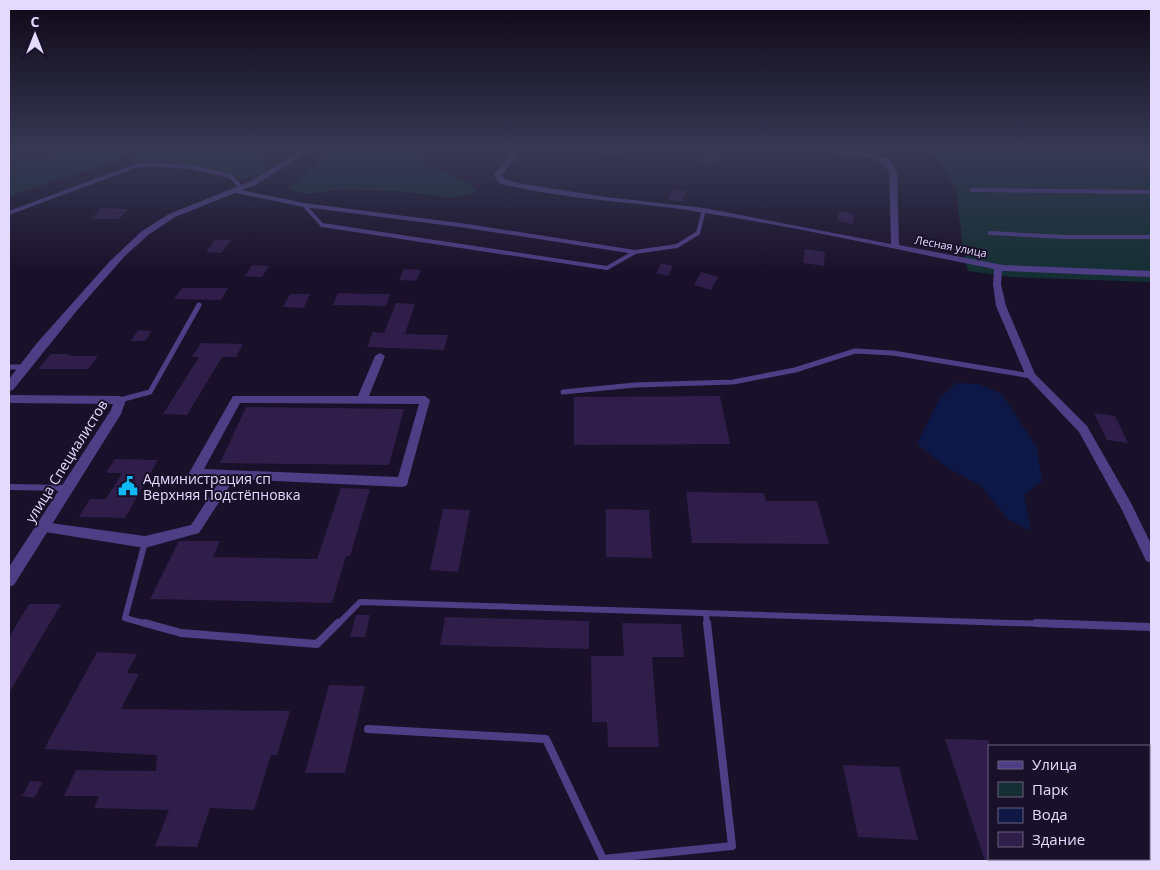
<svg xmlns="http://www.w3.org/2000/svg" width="1160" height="870" font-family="'Open Sans',sans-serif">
<rect width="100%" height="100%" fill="#191129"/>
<g fill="#142f33">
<polygon points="69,151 123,151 123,158 9,196 9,167"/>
<polygon points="136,151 261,151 259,155 264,163 266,173 243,179 182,163 143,164 133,159"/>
<path d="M326 151H427L420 155 423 164 470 183 477 192 454 198 396 191 335 190 309 194 289 190C296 173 322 168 326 151Z"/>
<polygon points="932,151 1151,151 1151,282 1012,277 968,271 963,249 956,189"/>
</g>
<polygon fill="#0d1846" points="956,383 978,384 1002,394 1037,448 1042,481 1024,495 1031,531 1008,519 981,486 948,468 917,444 939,399"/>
<g fill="#2e1e49">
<polygon points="703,153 717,155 714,165 700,163"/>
<polygon points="673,189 686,191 682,202 668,200"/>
<polygon points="101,208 128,209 119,219 91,219"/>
<polygon points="839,211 854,214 853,224 838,221"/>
<polygon points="215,240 231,240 221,253 206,252"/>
<polygon points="805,249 825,252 824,266 803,263"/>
<polygon points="661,263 673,266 668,276 656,273"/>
<polygon points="252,265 269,266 262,277 245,276"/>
<polygon points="404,269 421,270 416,281 399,280"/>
<polygon points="701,272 718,277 711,290 694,285"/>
<polygon points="182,288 228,288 221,300 174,299"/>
<polygon points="338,293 369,294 390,294 386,306 333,305"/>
<polygon points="290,294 310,294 304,308 283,307"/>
<polygon points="396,303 415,304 405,334 448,335 444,350 367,347 373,332 384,333"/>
<polygon points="138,330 152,331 145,341 131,341"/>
<polygon points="201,343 243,344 236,357 222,357 187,415 163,414 199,357 192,357"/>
<polygon points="51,354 69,354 68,356 98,356 88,369 38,369"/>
<polygon points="720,396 730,444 574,445 574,397"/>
<polygon points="246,407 404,409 389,465 220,463"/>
<polygon points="1094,413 1115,416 1128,443 1107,440"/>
<polygon points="115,459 158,460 125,518 79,517 90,499 106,499 122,473 106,473"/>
<polygon points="341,488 370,489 350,556 346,556 332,603 150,599 179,541 220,541 213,557 317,559"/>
<polygon points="686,492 764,493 766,501 817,501 829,544 692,543"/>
<polygon points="443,509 470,510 458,572 430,570"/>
<polygon points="606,509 649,510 652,558 606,557"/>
<polygon points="29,604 61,604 9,693 9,637"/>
<polygon points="356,615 370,615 365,637 350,637"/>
<polygon points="445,617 589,621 589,649 440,645"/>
<polygon points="622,623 681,624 684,657 652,657 659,747 608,747 607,722 592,722 591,656 624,656"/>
<polygon points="97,652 137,654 127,673 139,674 121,709 290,711 277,755 271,755 254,810 210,808 197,847 155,846 169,810 94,808 99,796 64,796 76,770 156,771 157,755 44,749"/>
<polygon points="329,685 365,686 345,773 305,773"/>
<polygon points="945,739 989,740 989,861 985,861"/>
<polygon points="843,765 899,767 918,840 858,837"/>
<polygon points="30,781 43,782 34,798 22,796"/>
</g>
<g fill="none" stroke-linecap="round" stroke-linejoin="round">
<g stroke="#4d3e86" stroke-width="4">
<polyline points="972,190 1151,192"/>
<polyline points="236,191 304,205 322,225 607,268 635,252 677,246 698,233 704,210"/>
<polyline points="304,205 467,226 635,252"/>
<polyline points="9,213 135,166 151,164 191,167 230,176 242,188"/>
<polyline points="990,233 1064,237 1151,237"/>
</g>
<g stroke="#4d3e86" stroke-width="5">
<polyline points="9,367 24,367"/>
<polyline points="563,392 635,385 733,382 795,370 855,351 893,353 1031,376"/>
<polyline points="120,400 150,392 199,305"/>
</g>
<g stroke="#4d3e86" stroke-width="6">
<polyline points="9,487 67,488"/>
<polyline points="145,542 125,618 150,625"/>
<polyline points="706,613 707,625"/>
<polyline points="337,625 360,602 1076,625"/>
</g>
<g stroke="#4d3e86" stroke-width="8">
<polyline points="145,623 181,633 317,644 338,623"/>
<polyline points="1036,623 1151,627"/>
<polyline points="368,729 546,739 603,859 732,846 707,623"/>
</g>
<g fill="#4d3e86" fill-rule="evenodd">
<path d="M513 151H520L502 175 505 179 517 183 606 197 704 208 891 244 889 172C875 147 852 162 832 151L877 154 890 160 897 172 899 245 1003 265 1151 271V277L1004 271H1002L1001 284 1006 306 1035 374 1087 426 1131 503 1151 544V563L1146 561 1122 510 1079 432 1026 376 996 306 993 284 994 269C898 250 802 228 705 213 637 201 566 201 499 183L494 175Z"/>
<path d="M601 151H622C617 154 606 154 601 151Z"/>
<path d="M380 353 385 356 369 396H425L430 400 407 485 403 487 234 479 199 533 145 548 39 531 37 527 39 523 43 522 145 536 191 525 221 479 191 476 189 473 233 396H358L375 356ZM240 403 419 404 398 477 204 469Z"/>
</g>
<g fill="#4d3e86" fill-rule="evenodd">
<polygon points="299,151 309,151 257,184 175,217 148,235 124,257 79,308 13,390 9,391 9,379 37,343 110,261 142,231 169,214 251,181"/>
<polygon points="9,395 120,396 126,400 121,414 14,585 9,587 9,567 111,410 113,404 9,403"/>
</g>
</g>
<linearGradient id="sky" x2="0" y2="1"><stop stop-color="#0e0917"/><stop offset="0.55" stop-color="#383854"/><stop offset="1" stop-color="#383854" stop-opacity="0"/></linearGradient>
<rect width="1160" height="273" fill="url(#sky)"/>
<defs>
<symbol id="civic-bare" viewBox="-9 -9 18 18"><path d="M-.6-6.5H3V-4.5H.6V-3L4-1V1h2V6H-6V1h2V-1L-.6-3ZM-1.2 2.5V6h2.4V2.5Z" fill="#0db9f7" stroke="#191129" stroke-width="2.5" paint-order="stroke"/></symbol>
</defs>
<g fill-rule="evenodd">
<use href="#civic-bare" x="114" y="472" width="28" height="28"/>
</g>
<g text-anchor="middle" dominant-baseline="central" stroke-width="4" stroke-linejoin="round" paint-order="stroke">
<g font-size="11" fill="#e4dafe" stroke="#191129">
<text transform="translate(951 246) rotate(11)">Лесная улица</text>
</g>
<g font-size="14" fill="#e4dafe" stroke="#191129">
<text transform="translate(66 461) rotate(-58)">улица Специалистов</text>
</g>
<g font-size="14" fill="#e4dafe" stroke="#191129" text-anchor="start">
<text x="143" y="478">Администрация сп<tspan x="143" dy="16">Верхняя Подстёпновка</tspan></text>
</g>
</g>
<rect width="1160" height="870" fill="none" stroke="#e4dafe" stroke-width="20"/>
<rect x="988" y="745" width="162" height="115" fill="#191129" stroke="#6a617e"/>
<rect x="998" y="761" width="25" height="8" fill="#4d3e86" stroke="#6a617e"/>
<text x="1032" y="770" font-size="15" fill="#e4dafe">Улица</text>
<rect x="998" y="782" width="25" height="15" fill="#142f33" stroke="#6a617e"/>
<text x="1032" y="795" font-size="15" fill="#e4dafe">Парк</text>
<rect x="998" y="808" width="25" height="15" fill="#0d1846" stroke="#6a617e"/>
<text x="1032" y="820" font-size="15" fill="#e4dafe">Вода</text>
<rect x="998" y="832" width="25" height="15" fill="#2e1e49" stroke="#6a617e"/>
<text x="1032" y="845" font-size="15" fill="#e4dafe">Здание</text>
<g transform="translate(35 35)" stroke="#191129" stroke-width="4" paint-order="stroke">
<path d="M0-4L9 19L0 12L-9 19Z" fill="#e4dafe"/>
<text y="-8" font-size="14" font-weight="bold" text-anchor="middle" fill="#e4dafe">С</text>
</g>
</svg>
